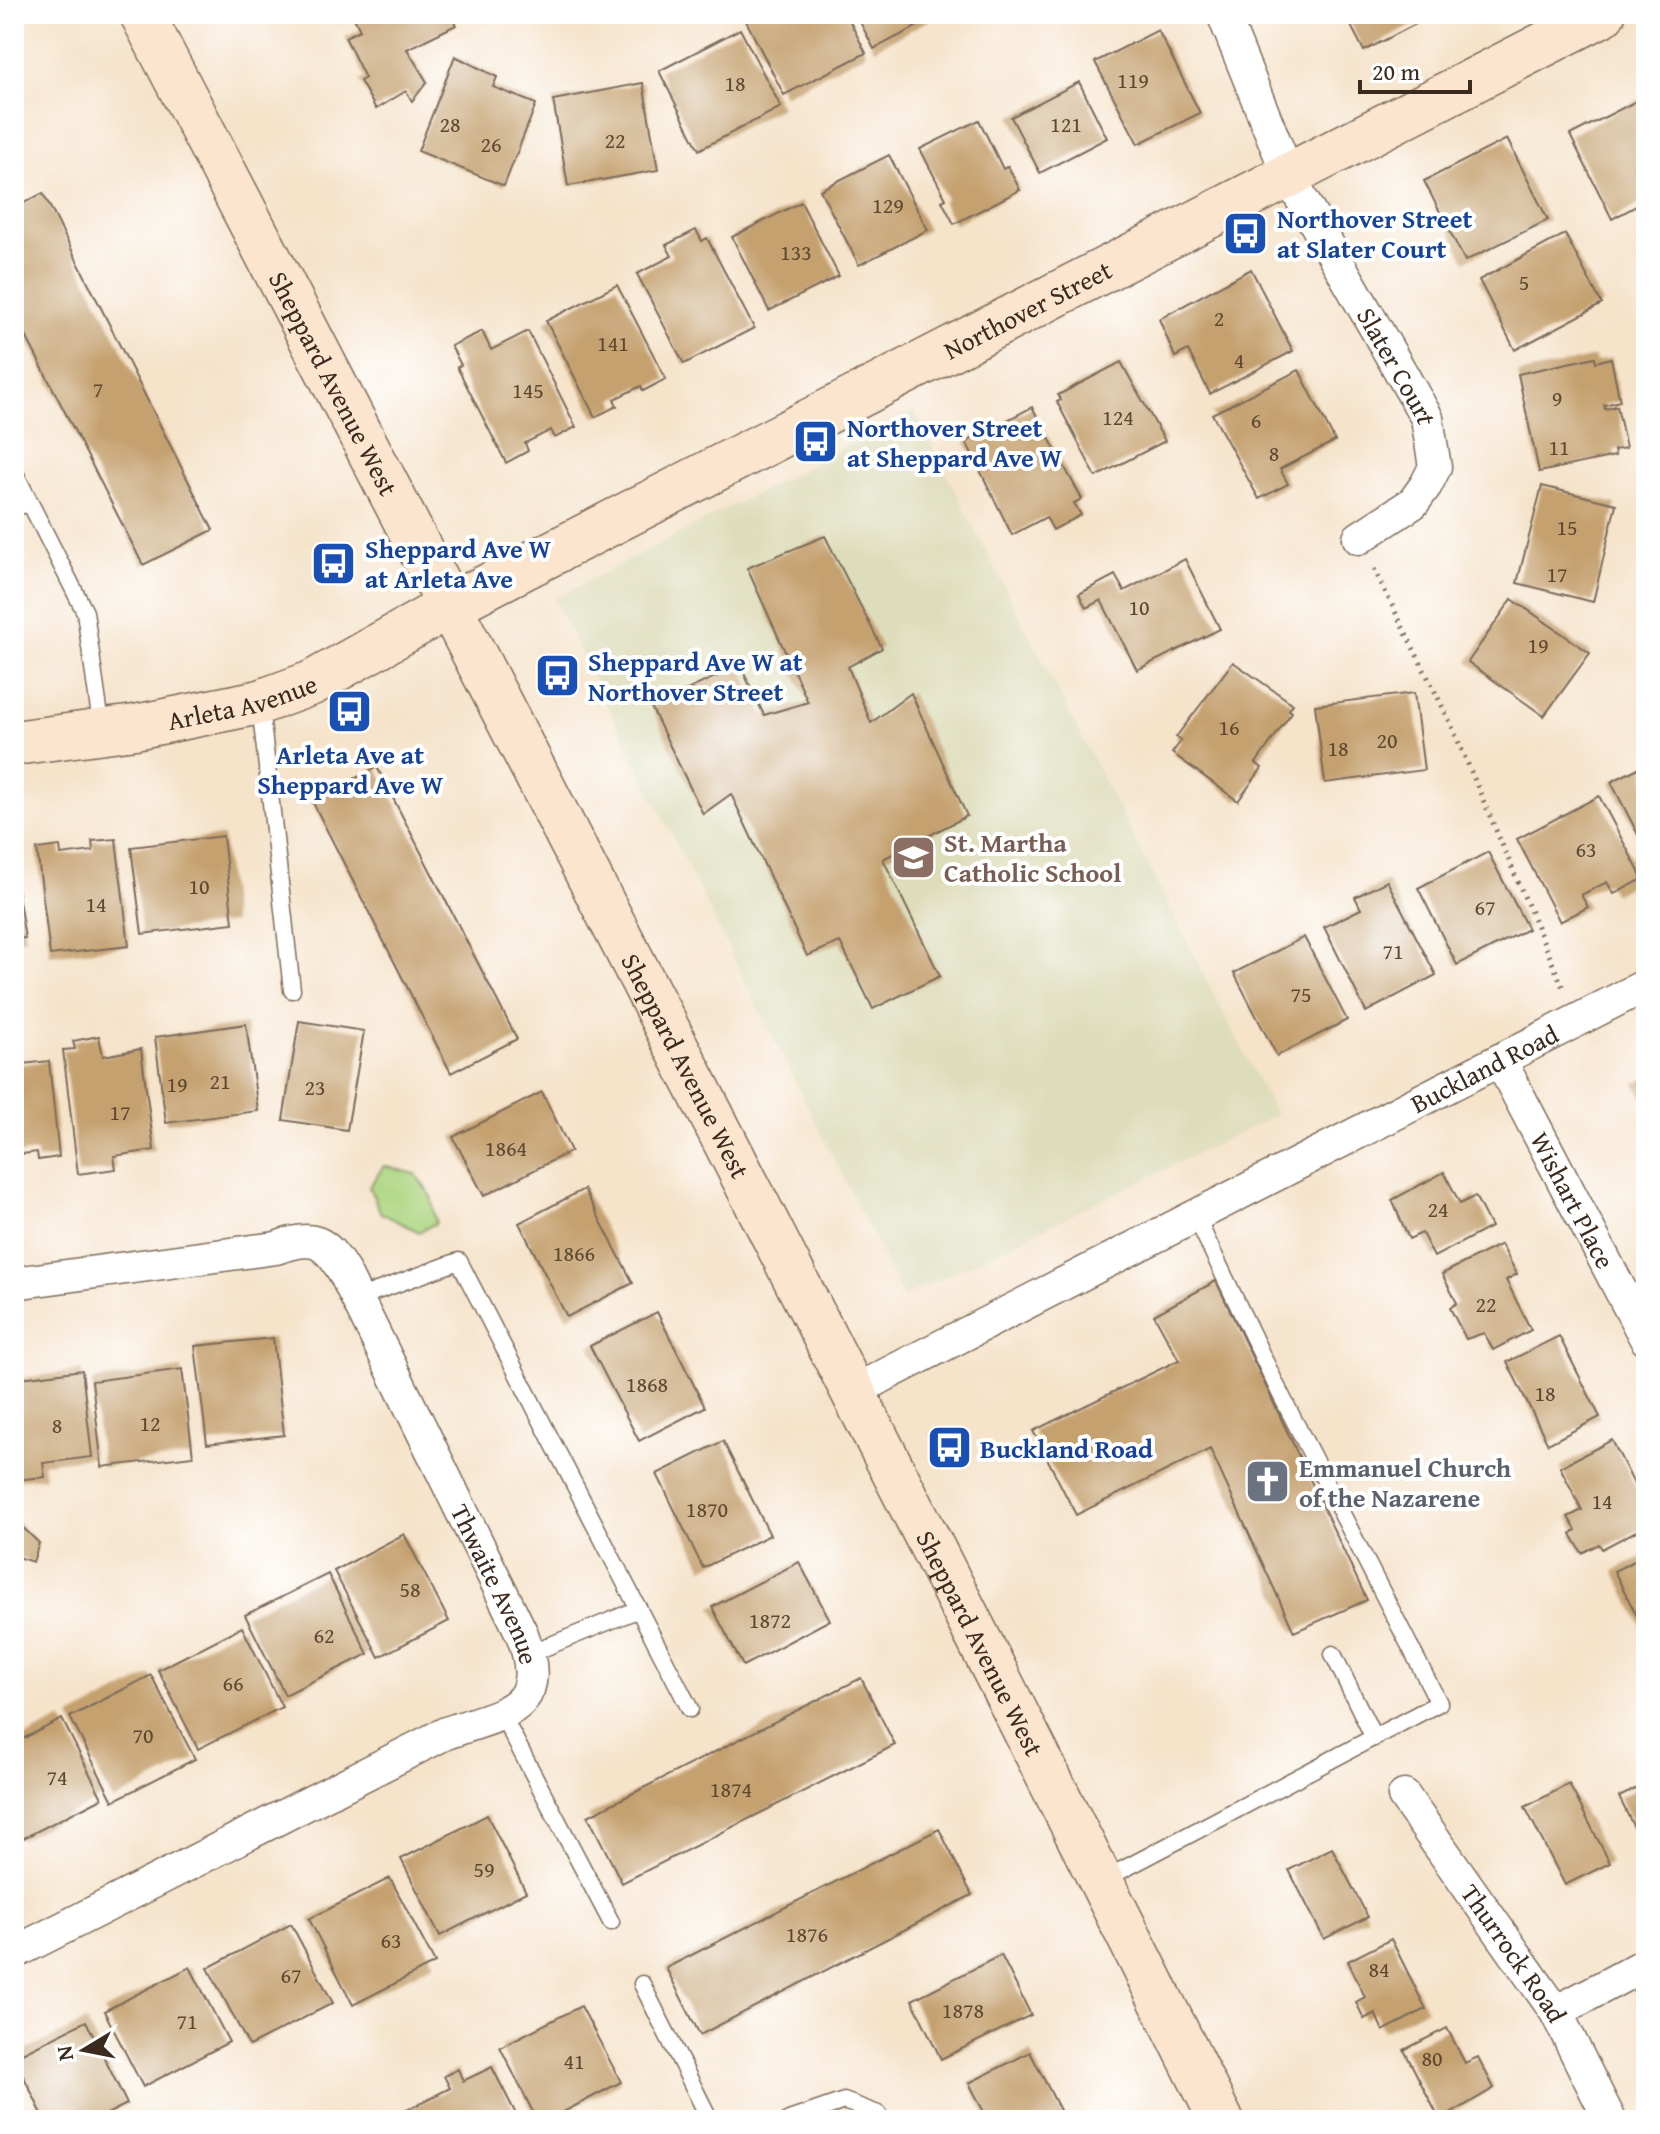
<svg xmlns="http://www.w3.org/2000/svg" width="1660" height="2134" font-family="'Gentium Book Plus',serif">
<rect width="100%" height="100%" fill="#fff"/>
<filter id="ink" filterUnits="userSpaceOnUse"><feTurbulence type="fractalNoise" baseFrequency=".0125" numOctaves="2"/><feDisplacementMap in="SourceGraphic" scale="16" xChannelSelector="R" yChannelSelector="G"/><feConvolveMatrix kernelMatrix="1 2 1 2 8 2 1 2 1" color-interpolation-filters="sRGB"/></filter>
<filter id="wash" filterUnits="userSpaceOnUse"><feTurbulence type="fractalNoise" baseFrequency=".006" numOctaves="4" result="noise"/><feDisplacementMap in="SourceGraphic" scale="32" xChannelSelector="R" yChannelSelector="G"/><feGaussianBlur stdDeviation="1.8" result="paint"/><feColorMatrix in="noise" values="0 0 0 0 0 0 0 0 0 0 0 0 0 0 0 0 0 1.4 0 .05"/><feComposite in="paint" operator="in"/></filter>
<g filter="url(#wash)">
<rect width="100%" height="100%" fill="#f5e3ca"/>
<polygon fill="#deddbb" points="914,411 1276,1115 903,1297 554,599"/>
<polygon fill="#add682" stroke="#748050" stroke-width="2" points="384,1166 416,1174 431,1197 436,1223 419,1232 381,1213 369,1187"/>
<g id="blocks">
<g fill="#c5a16f">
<polygon points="352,14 459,14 461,17 454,21 456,25 407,49 427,82 412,101 406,91 376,109 360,81 365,78 345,37 360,30"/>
<polygon points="749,14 846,14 866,53 784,95 744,17"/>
<polygon points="856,14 941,14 874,49"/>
<polygon points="1345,14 1435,14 1364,51"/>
<polygon points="740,29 781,107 699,150 659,71"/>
<polygon points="1158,30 1200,113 1138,144 1095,62"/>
<polygon points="455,56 497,77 493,87 536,104 504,186 418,151"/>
<polygon points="1079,82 1107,138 1040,173 1011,117"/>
<polygon points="643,83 658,170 568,186 553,100"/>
<polygon points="1646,96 1646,201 1612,219 1570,135"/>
<polygon points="979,120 1003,169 1008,166 1020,190 954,224 942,201 946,199 920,149"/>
<polygon points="1507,139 1548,220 1465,261 1424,181"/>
<polygon points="889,155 928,230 859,265 820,190"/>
<polygon points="43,193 213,530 143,565 21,326 14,329 14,208"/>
<polygon points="801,202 839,276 769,311 732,237"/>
<polygon points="696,230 702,241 707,238 754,328 684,364 637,274 672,256 666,245"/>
<polygon points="1565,234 1602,304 1515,350 1479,280"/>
<polygon points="1251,269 1293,351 1210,394 1188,350 1175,357 1159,319"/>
<polygon points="617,285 666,379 643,391 641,386 614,399 617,406 595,417 546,321"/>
<polygon points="482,331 491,350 528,331 576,427 555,438 551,430 525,443 528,451 506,463 457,367 461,365 451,346"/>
<polygon points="1595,357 1596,362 1611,358 1620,401 1604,405 1605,409 1617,406 1626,448 1614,450 1615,456 1539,472 1518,374"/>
<polygon points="1121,362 1165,441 1096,477 1057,402 1061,400 1058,395"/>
<polygon points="1299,370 1335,441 1280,469 1288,484 1259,499 1212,414"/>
<polygon points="1032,407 1082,499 1074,503 1081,515 1053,530 1046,517 1012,535 966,442"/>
<polygon points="1542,486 1616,504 1593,602 1517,583"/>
<polygon points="825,536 882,648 848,667 871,723 911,693 967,816 883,859 940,976 873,1009 840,942 807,956 731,794 703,814 651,707 740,665 764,715 808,702 747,568"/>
<polygon points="1185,559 1220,629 1137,670 1101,600 1086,608 1079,594 1115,575 1124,591"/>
<polygon points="1512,599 1590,653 1544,716 1468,662"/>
<polygon points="1233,662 1293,704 1289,710 1292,712 1256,763 1262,768 1238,801 1172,753 1181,741 1176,737"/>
<polygon points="1414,693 1424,770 1325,783 1315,705"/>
<polygon points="1646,764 1646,850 1611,782"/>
<polygon points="377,767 517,1039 451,1073 312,801"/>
<polygon points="1599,796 1643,879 1614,894 1607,882 1581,895 1588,907 1560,922 1517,839"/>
<polygon points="223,836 233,923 142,934 131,847"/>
<polygon points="116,839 129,946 50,955 37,849 60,846 61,855 93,851 92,841"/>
<polygon points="1488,852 1528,929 1457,965 1418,888"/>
<polygon points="14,869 25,938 14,939"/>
<polygon points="1387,881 1436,975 1366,1012 1324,927 1361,909 1355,897"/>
<polygon points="1304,937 1347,1020 1277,1056 1234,973"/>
<polygon points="299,1021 364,1031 347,1130 283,1120"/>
<polygon points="246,1024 258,1111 166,1123 155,1037"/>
<polygon points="99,1036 103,1056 141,1049 154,1150 114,1156 116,1169 78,1174 63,1050 75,1049 73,1041"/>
<polygon points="49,1061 59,1157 38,1160 37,1152 14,1155 14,1065"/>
<polygon points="1646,1077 1646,1105 1635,1083"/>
<polygon points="542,1092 571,1151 484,1196 453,1137"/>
<polygon points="1444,1172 1460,1204 1475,1196 1491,1227 1434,1257 1422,1233 1409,1239 1392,1200"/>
<polygon points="584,1189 633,1283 567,1317 519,1223"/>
<polygon points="1501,1244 1517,1274 1506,1280 1531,1330 1493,1350 1484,1333 1466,1339 1450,1308 1457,1303 1442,1274"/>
<polygon points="1216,1281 1367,1600 1294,1632 1210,1449 1076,1515 1033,1431 1179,1360 1154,1315"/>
<polygon points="657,1312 705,1407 639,1441 590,1346"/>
<polygon points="1559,1336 1600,1417 1548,1444 1507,1362"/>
<polygon points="273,1338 284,1435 207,1444 195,1346"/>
<polygon points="182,1369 193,1456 102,1467 92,1381"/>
<polygon points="82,1370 92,1457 43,1463 45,1477 14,1480 14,1379"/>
<polygon points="1612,1440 1646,1508 1646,1526 1602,1549 1599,1544 1582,1553 1571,1534 1576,1530 1568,1517 1582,1510 1560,1467"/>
<polygon points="723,1441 770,1535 703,1568 657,1474"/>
<polygon points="14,1519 39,1543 33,1562 14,1556"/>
<polygon points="404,1534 449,1621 379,1657 334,1571"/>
<polygon points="1646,1555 1646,1634 1614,1571"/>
<polygon points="799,1562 830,1620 743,1666 712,1607"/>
<polygon points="328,1574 368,1654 285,1695 245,1615"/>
<polygon points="242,1627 282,1707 198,1749 158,1670"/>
<polygon points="151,1675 195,1759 113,1801 70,1717"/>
<polygon points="861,1678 895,1745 622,1883 588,1816"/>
<polygon points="62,1719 102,1798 20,1840 14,1829 14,1743"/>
<polygon points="1569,1784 1610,1863 1565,1885 1525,1807"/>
<polygon points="1646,1784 1646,1842 1642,1844 1619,1797"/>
<polygon points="487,1815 526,1892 440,1936 401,1859"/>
<polygon points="939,1829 972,1895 700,2035 666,1968"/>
<polygon points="1332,1848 1368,1917 1324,1939 1289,1870"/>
<polygon points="390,1878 435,1963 353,2005 309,1919"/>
<polygon points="291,1924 333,2003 249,2046 208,1968"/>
<polygon points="1391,1939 1426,2009 1383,2031 1375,2013 1364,2019 1356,2002 1365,1997 1348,1961"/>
<polygon points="1001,1955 1031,2015 941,2059 912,2000"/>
<polygon points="190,1967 229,2042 143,2087 104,2011"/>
<polygon points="581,2006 621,2082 548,2120 537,2120 500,2047"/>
<polygon points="86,2021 127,2104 95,2120 45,2120 14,2057"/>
<polygon points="1447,2028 1465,2063 1478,2057 1494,2088 1440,2120 1404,2050"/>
<polygon points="1030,2052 1065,2120 988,2120 969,2083"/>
<polygon points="492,2067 519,2120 409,2120 405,2111 450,2088 444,2076 458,2069 463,2081"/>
</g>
</g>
</g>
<g filter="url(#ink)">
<use href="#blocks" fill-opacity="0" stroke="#7c6b5a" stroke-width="2"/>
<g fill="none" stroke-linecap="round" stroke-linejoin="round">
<defs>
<g id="lane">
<polyline points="14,471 85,612 102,731"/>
<polyline points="14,506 30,504"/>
<polyline points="260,705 292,990"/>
<polyline points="355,1299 459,1261 690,1709"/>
<polyline points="529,1654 639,1609"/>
<polyline points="1333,1654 1374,1738"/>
<polyline points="501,1713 611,1922"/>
<polyline points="1103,1880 1439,1703 1280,1393 1195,1215"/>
<polyline points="642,1984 710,2120"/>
<polyline points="789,2120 844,2101 878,2114 881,2120"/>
</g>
<g id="street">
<path id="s1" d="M1223 14 1289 177 1427 418 1435 467 1426 485 1413 503 1359 538"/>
<path id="s2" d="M1500 1060 1646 1339"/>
<path id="s3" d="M14 1283 276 1248C313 1235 324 1239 344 1272L522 1634C550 1710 507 1712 446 1733L14 1953"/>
<path id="s4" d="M854 1391 1646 985"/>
<path id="s5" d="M1404 1796 1556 2012 1610 2120"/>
<polyline points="1556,2012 1646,1964"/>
</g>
<g id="secondary">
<path id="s6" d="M142 14C507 714 868 1415 1221 2120"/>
<path id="s7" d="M14 743 135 727 260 702 312 683 451 605 1603 14"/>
</g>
</defs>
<use href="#lane" stroke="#7c6b5a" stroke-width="19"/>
<use href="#street" stroke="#7c6b5a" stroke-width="35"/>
<use href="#secondary" stroke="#7c6b5a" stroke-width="47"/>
<polyline stroke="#7c6b5a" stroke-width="5" stroke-dasharray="2 6" stroke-linecap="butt" points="1374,569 1450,722 1564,990"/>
<use href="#lane" stroke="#fff" stroke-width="16"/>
<use href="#street" stroke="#fff" stroke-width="32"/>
<use href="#secondary" stroke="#fce5cf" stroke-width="44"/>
</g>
</g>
<defs>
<symbol id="bus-square" viewBox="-11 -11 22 22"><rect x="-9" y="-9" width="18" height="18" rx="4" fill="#1a4fb4" stroke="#fff"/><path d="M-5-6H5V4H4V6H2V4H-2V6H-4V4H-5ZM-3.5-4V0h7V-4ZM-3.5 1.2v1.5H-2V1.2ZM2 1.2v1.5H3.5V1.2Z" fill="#fff"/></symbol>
<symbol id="school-square" viewBox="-11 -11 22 22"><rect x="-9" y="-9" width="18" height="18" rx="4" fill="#8d6e63" stroke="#fff"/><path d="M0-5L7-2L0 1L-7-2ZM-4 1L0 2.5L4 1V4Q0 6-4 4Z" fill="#fff"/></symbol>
<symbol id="church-square" viewBox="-11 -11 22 22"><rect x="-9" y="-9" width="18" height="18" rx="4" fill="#6b7280" stroke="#fff"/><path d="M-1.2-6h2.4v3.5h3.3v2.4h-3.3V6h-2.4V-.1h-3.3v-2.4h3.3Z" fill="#fff"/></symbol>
</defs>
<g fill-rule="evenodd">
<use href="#bus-square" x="1220" y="208" width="51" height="51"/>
<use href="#bus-square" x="790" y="416" width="51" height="51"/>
<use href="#bus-square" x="308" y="538" width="51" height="51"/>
<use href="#bus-square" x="532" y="650" width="51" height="51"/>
<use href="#bus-square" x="324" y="686" width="51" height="51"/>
<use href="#school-square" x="888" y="832" width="51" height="51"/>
<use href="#bus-square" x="924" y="1422" width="51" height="51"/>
<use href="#church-square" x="1242" y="1456" width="51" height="51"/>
</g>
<g text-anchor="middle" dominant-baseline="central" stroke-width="8" stroke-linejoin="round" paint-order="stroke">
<g font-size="22" fill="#5e4832">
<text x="1133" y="80">119</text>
<text x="735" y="83">18</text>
<text x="450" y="124">28</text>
<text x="1066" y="124">121</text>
<text x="615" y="140">22</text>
<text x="491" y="144">26</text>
<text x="888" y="205">129</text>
<text x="796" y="252">133</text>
<text x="1524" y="282">5</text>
<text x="1219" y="318">2</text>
<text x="613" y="343">141</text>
<text x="1239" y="360">4</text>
<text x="98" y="389">7</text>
<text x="528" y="390">145</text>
<text x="1557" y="398">9</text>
<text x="1118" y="417">124</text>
<text x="1256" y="420">6</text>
<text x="1559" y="447">11</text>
<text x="1274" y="453">8</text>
<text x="1567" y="527">15</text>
<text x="1557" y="574">17</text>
<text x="1139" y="607">10</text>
<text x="1538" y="645">19</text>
<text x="1229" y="727">16</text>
<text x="1387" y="740">20</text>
<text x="1338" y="748">18</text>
<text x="1586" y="849">63</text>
<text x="199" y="886">10</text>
<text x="96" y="904">14</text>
<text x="1485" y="907">67</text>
<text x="1393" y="951">71</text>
<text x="1301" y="994">75</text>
<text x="220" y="1081">21</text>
<text x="177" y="1084">19</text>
<text x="315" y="1087">23</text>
<text x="120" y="1112">17</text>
<text x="506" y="1148">1864</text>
<text x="1438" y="1209">24</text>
<text x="574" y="1253">1866</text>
<text x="1486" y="1304">22</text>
<text x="647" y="1384">1868</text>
<text x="1545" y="1393">18</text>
<text x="150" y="1423">12</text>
<text x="57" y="1425">8</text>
<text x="1602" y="1501">14</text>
<text x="707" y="1509">1870</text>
<text x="410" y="1589">58</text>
<text x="770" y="1620">1872</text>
<text x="324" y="1635">62</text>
<text x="233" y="1683">66</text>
<text x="143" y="1735">70</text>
<text x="57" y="1777">74</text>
<text x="731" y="1789">1874</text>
<text x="484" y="1869">59</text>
<text x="807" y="1934">1876</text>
<text x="391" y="1940">63</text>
<text x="1379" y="1969">84</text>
<text x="291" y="1975">67</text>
<text x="963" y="2010">1878</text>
<text x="187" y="2021">71</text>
<text x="1432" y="2058">80</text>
<text x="574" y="2061">41</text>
</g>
<g font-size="26" font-weight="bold" fill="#164399" stroke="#fff" text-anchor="start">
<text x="1277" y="218">Northover Street<tspan x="1277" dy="30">at Slater Court</tspan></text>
<text x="847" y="427">Northover Street<tspan x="847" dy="30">at Sheppard Ave W</tspan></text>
<text x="365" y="548">Sheppard Ave W<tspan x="365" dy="30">at Arleta Ave</tspan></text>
<text x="588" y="661">Sheppard Ave W at<tspan x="588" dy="30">Northover Street</tspan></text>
<text x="350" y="754" text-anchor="middle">Arleta Ave at<tspan x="350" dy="30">Sheppard Ave W</tspan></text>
<text x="980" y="1448">Buckland Road</text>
</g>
<g font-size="26" fill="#3b2a1e" stroke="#fff">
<text stroke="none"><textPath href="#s7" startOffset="1112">Northover Street</textPath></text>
<text stroke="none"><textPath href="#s1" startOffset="394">Slater Court</textPath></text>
<text stroke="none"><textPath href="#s6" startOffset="416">Sheppard Avenue West</textPath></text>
<text stroke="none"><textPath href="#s7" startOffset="232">Arleta Avenue</textPath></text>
<text stroke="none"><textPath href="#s6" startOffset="1184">Sheppard Avenue West</textPath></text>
<text stroke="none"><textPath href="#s4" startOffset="708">Buckland Road</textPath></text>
<text stroke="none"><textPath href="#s2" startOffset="158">Wishart Place</textPath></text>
<text stroke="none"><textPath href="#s3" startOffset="694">Thwaite Avenue</textPath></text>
<text stroke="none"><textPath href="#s6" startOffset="1832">Sheppard Avenue West</textPath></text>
<text stroke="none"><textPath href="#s5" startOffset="192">Thurrock Road</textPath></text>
</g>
<g font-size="26" font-weight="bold" fill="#785e54" stroke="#fff" text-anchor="start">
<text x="944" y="842">St. Martha<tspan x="944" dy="30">Catholic School</tspan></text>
</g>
<g font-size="26" font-weight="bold" fill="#5b616d" stroke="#fff" text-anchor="start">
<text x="1299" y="1467">Emmanuel Church<tspan x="1299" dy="30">of the Nazarene</tspan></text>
</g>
</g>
<rect width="1660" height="2134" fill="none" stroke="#fff" stroke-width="48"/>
<g transform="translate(84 2050) rotate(260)" stroke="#ffffff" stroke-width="6" paint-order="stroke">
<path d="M0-6L14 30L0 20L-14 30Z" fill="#3b2a1e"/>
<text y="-12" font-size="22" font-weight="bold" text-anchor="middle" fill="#3b2a1e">N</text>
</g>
<path d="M1360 80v12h110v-12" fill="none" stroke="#3b2a1e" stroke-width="4"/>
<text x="1372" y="80" font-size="24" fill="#3b2a1e" stroke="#ffffff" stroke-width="6" paint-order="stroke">20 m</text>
</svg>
